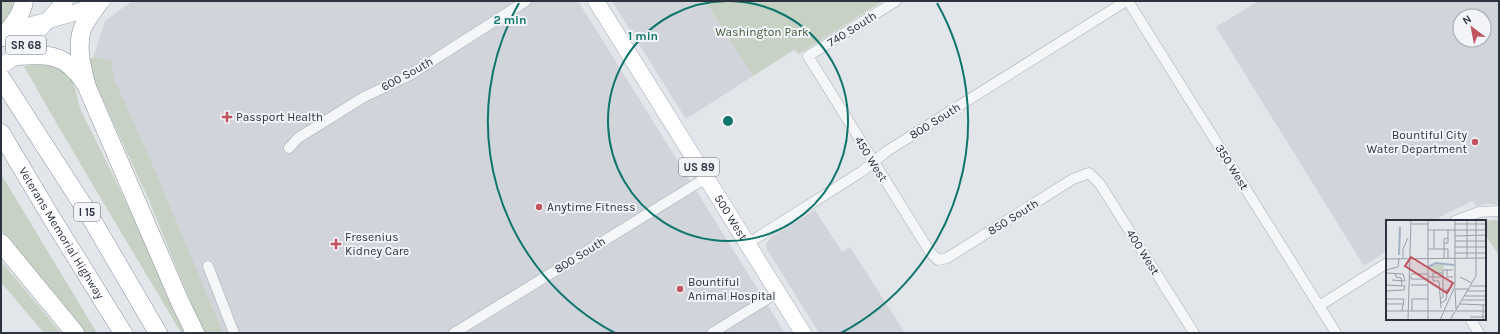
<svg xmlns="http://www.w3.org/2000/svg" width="1500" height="334" font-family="Karla,sans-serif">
<rect width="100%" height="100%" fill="#e2e5e9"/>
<g fill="#d1d4db" fill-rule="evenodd">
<polygon points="132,1 578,1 785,333 222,333 93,59 105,21"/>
<polygon points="612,1 705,1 753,76 686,119"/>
<path d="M1258 1H1499V204H1485L1476 206 1473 201 1447 213 1434 221H1387V251L1364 266 1216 27ZM1460 16H1484V40H1460Z"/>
<polygon points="815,210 842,252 850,247 905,333 819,333 768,251 766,246 767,242 771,237"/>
</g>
<g fill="#c7d2c4">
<polygon points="1,1 16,1 16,5 1,26"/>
<polygon points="705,1 883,1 799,54 794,50 753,76"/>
<polygon points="96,58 111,60 115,81 150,159 223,333 203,333 148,198 84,59"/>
<path d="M45 64C53 65 62 67 67 73 78 86 76 101 83 115 120 187 153 260 187 333H181C129 244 74 156 24 66Z"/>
<polygon points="1,174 97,333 84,333 1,230"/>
<polygon points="1499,220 1499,256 1485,234 1485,221 1479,221"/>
<polygon points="1,261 61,333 44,333 1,282"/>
</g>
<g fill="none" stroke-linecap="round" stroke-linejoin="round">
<defs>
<g id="street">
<polyline points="896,1 808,56 930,252 938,260 947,258 1073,179 1089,173 1100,184 1194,333"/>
<polyline points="1128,1 1336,333"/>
<polyline points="289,148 298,138 364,97 410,75 526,1"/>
<polyline points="1455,221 1479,212 1499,211"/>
<polyline points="747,244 861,172 887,151 1126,1"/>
<polyline points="208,266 234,333"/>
<polyline points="1319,306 1387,263"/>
<polyline points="1470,319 1479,333"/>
<polyline points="454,333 706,178"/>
<polyline points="712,333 777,293"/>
</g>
<g id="primary">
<path id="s1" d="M596 1 803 333"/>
<path d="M2 38C33 19 72 19 102 1"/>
<polyline points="1,66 16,56 65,1"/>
</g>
<g id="highway">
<path d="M98 4C93 11 88 18 84 25 75 44 82 68 87 87L180 302 195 333"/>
<path d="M3 37C12 26 22 15 24 1"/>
<path d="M16 56C49 54 65 53 85 83"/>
<polyline points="1,78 88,213 158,333"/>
<path id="s2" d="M1 133 51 217 123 333"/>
<polyline points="1,243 75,333"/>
</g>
</defs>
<use href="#street" stroke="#a8acb3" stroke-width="11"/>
<use href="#primary" stroke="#a3a9b4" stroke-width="17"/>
<use href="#highway" stroke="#8b929e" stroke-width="19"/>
<use href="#street" stroke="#f5f6f8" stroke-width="10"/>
<use href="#primary" stroke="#fff" stroke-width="16"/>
<use href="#highway" stroke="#fff" stroke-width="18"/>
</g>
<g fill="none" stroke="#0f766e" stroke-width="2">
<path d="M729 1A120 120 0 1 1 727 1"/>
<path d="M615 333A240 240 0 0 1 519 3M937 3A240 240 0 0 1 841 333"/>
</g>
<g fill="#c1545f" stroke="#f2f4f7" stroke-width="1.5">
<path d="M225 111h4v4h4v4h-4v4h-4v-4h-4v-4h4z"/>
<circle cx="1475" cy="142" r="4"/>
<circle cx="539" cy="207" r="4"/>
<path d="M334 238h4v4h4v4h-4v4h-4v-4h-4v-4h4z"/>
<circle cx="680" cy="289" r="4"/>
</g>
<g text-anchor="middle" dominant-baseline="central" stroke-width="4" stroke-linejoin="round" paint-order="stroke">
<g fill="#f2f4f7" stroke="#676c77" stroke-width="1">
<rect x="6" y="36" width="40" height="18" rx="3"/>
<rect x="679" y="158" width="40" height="18" rx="3"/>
<rect x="74" y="203" width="26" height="18" rx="3"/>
</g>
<g font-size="11" font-weight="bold" fill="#2c3240">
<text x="26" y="45">SR 68</text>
<text x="699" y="167">US 89</text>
<text x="87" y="212">I 15</text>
</g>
<g font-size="12" fill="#2c3240" stroke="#f2f4f7">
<text transform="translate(852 29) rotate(-32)">740 South</text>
<text transform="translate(407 74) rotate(-29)">600 South</text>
<text transform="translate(935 121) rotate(-32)">800 South</text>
<text transform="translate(871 159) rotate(58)">450 West</text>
<text transform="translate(1232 167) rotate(58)">350 West</text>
<text transform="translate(1013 217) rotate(-32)">850 South</text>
<text stroke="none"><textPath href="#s1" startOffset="255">500 West</textPath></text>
<text stroke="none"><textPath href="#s2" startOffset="117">Veterans Memorial Highway</textPath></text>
<text transform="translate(1143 252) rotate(58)">400 West</text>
<text transform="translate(580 255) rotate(-32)">800 South</text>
</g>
<g font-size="12" fill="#3f5a3b" stroke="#f2f4f7">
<text x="762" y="32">Washington Park</text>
</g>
<g font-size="12" fill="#2c3240" stroke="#f2f4f7" text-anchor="start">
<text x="236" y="117">Passport Health</text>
<text x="1467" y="135" text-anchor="end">Bountiful City<tspan x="1467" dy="14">Water Department</tspan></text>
<text x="547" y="207">Anytime Fitness</text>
<text x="345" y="237">Fresenius<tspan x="345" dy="14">Kidney Care</tspan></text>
<text x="688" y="282">Bountiful<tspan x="688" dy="14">Animal Hospital</tspan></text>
</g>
</g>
<g transform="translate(1386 220)">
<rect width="100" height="100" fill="#e2e5e9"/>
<path d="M59 43 56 53 45 52V46Z" fill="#c7d2c4"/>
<path fill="none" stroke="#a1b1c6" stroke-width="2" d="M13 35 14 7M42 47 50 43 68 45"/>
<path fill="none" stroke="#999da5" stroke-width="1" d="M0 0V39M100 0V76M26 4H42M69 4H100M42 10H100M48 10V29M69 16 100 15M69 21H100M58 23H62V10M69 27H100M42 29H62V38M69 33H100M17 38V29L22 18M58 38V19L62 18M81 38V0M0 39 100 38M61 49V57H67M0 53 17 54M9 53 10 57 15 58 16 65M25 54H42M25 56V59H42M42 57H57M74 57 86 63M6 60 19 61 17 54M25 65H42M85 66H100M0 71 18 70 19 66 0 65M81 71H100M79 76H100M0 79H18L16 91M54 79 57 77V50H67M76 80H100M55 83 60 80 61 69M0 84H18M74 84 100 85M55 88 53 61H47V53H57M70 89 69 69H83M0 91H68M26 91V79H42M70 91H100M84 97H100M0 100V50L12 47 13 38M22 100 25 0M42 100V0M54 100 69 66V0M64 100 90 56V0M97 100V85"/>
<path fill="#c1545f" fill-opacity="0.15" stroke="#c1545f" stroke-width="2" d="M25 37 67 63 61 73 19 46Z"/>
<rect width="100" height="100" fill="none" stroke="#2c3240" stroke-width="2"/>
</g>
<circle cx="728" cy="121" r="6" fill="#0f766e" stroke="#f2f4f7" stroke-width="2"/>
<g font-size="12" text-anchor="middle" font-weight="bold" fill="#0f766e" stroke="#f2f4f7" stroke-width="4" stroke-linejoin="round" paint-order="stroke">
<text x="510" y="24">2 min</text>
<text x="643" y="40">1 min</text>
</g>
<rect width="1500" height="334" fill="none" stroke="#2c3240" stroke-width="4"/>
<g transform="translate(1472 28) rotate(328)"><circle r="19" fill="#f2f4f7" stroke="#a3a6ae"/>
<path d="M0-3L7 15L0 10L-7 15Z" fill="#c1545f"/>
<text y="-6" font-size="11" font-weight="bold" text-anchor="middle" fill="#2c3240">N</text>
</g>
</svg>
